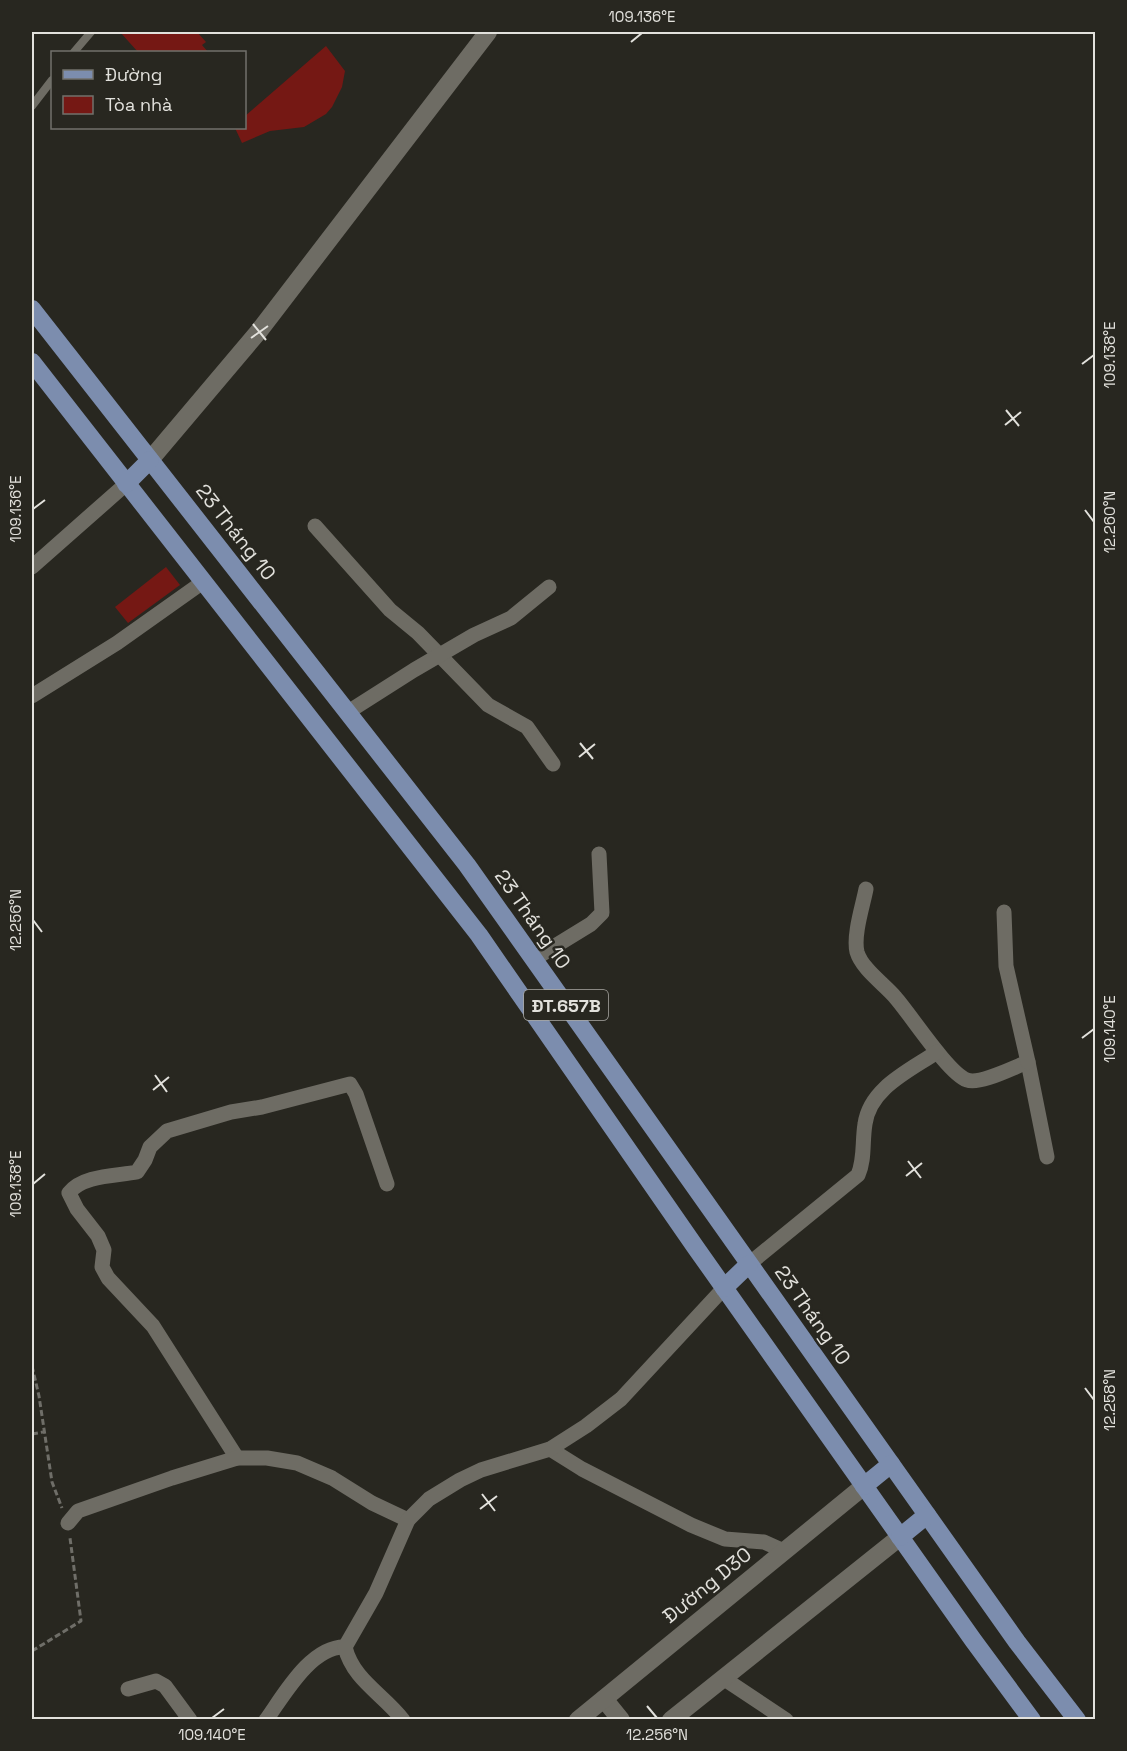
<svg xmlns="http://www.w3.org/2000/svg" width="1127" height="1751" font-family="'Space Grotesk',sans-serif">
<rect width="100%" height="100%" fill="#282720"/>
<g fill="#751814">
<polygon points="120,32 197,32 206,42 202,45 208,52 138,52"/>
<polygon points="326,46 345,71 342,87 332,107 326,114 304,127 270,131 242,143 235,128 244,128 244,117"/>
<polygon points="166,567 180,585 128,623 115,607"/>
</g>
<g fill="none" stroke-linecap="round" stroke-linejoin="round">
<g stroke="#6f6e68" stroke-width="3" stroke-dasharray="6 3" stroke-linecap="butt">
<polyline points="32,1366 39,1396 52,1482 62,1508"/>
<polyline points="32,1434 43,1432"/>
<polyline points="32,1651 81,1621 70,1538"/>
</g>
<g stroke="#6e6c64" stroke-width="8">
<polyline points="74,52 91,32"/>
<polyline points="32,106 52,80"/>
</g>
<g stroke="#6e6c64" stroke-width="15">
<polyline points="315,526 390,610 418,633 488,705 527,727 553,764"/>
<polyline points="32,567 126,484"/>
<polyline points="32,696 117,643 203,582"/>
<polyline points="348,712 414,670 474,635 511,618 549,587"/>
<path d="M866 889C863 905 853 935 857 952 862 969 884 984 895 997 911 1015 948 1073 967 1080 980 1085 1014 1067 1028 1062L1047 1157"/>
<polyline points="1004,912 1006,966 1028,1062"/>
<polyline points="534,959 591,924 602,913 599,854"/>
<path d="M749 1264 858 1175C865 1159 862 1142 865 1124 870 1088 909 1071 937 1052"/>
<polyline points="550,1449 582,1469 691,1525 725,1539 764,1542 784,1551"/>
<path d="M237 1458 153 1326 108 1278 102 1267 104 1250 98 1236 77 1209 69 1193C82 1175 117 1176 137 1172L145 1160 150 1147 167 1131 231 1112 262 1107 350 1084 356 1094 387 1184"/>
<polyline points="68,1523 78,1511 172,1478 237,1458 267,1458 297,1463 332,1478 372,1503 408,1520"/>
<polyline points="723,1678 786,1720"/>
<polyline points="128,1689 156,1681 165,1686 190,1720"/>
<path d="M266 1720C284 1695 311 1646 345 1647"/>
<path d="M403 1720C383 1694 353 1680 345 1647L376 1593 408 1520 429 1499 460 1480 481 1470 550 1449 586 1426 621 1399 724 1288"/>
</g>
<g stroke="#6e6c64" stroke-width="18">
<polyline points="150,460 259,331 488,32"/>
<polyline points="604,1699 621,1720"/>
<polyline points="578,1720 864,1486"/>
<polyline points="671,1720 900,1537"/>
</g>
<g stroke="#7c8dae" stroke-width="18">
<polyline points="32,309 467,865 1017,1642 1077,1720"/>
<polyline points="32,362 479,935 696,1248 973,1640 1032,1720"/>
<polyline points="126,484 150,460"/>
<polyline points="724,1288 749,1264"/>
<polyline points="864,1486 891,1464"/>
<polyline points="900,1537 927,1515"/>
</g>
</g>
<path fill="none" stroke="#e2e1dc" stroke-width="2" d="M631 42 642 33M253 324 266 340M251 338 268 326M1082 364 1094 355M1006 410 1019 426M1005 425 1021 412M33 509 45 500M1085 510 1094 522M580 743 593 759M579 757 595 744M33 920 42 932M1082 1038 1094 1029M155 1075 167 1092M153 1090 169 1077M908 1161 921 1178M906 1176 922 1163M33 1184 45 1174M1085 1388 1094 1400M482 1494 495 1511M480 1509 497 1496M647 1706 657 1718M212 1718 224 1709"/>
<g text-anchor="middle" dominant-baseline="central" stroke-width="5" stroke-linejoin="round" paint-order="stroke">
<rect fill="#282720" stroke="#aaa9a4" stroke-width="1.5" x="524" y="990" width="84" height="30" rx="4.5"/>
<g font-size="18" font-weight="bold" fill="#e2e1dc">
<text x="566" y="1005">ĐT.657B</text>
</g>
<g font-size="20" fill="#e2e1dc" stroke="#282720">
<text transform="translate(236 532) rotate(52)">23 Tháng 10</text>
<text transform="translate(533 919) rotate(55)">23 Tháng 10</text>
<text transform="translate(813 1315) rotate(55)">23 Tháng 10</text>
<text transform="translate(707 1585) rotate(-39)">Đường D30</text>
</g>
</g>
<rect width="1127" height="1751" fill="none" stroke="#282720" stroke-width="66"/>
<rect x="51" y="51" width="195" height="78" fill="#282720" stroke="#72716b" stroke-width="1.5"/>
<rect x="63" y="70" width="30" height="9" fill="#7c8dae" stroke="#72716b" stroke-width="1.5"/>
<text x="105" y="81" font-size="18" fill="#e2e1dc">Đường</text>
<rect x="63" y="96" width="30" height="18" fill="#751814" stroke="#72716b" stroke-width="1.5"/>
<text x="105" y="111" font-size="18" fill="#e2e1dc">Tòa nhà</text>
<rect x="33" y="33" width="1061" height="1685" fill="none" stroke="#e2e1dc" stroke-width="2"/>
<g font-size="15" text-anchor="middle" fill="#e2e1dc">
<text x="642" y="22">109.136°E</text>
<text transform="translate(1110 355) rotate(-90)" y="5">109.138°E</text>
<text transform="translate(16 509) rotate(-90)" y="5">109.136°E</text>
<text transform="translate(1110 522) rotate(-90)" y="5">12.260°N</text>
<text transform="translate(16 920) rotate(-90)" y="5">12.256°N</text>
<text transform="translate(1110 1029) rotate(-90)" y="5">109.140°E</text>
<text transform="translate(16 1184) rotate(-90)" y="5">109.138°E</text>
<text transform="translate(1110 1400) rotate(-90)" y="5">12.258°N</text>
<text x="212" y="1740">109.140°E</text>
<text x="657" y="1740">12.256°N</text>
</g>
</svg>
